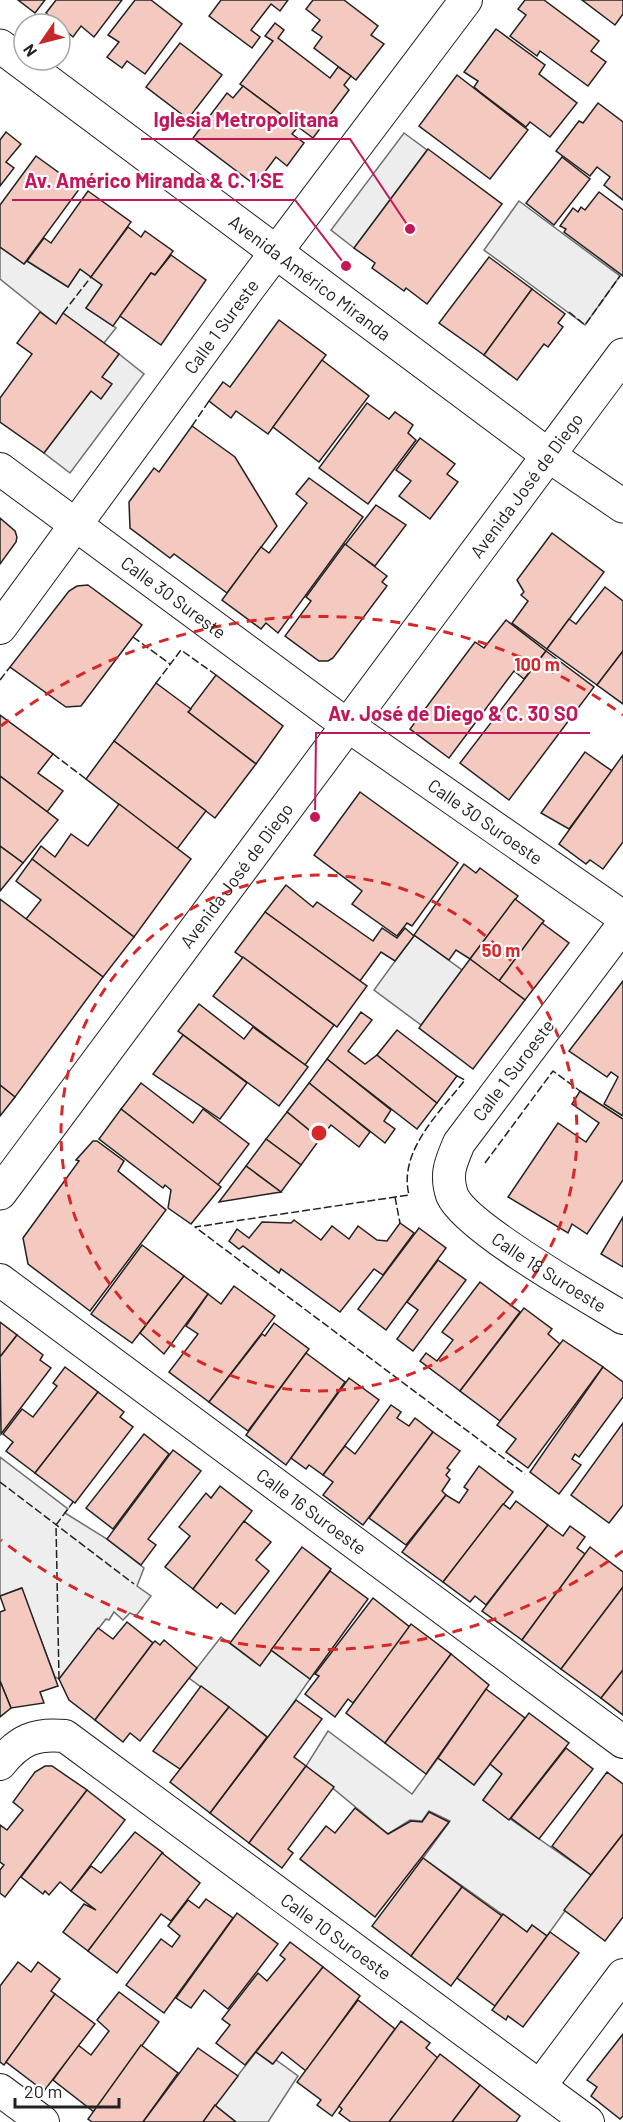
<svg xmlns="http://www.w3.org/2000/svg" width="623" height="2122" font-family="Barlow,sans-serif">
<rect width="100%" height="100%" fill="#fff"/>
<g fill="#eee" stroke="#6f6f6f" stroke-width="1.5">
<polygon points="0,247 24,264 27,261 68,287 80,269 102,285 86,308 116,328 104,343 63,314 56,324 0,279"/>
<polygon points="0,1457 68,1509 65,1513 107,1539 144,1568 137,1586 151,1596 136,1616 130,1613 123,1620 114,1612 109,1620 106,1619 59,1679 55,1677 21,1588 0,1596"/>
<polygon points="221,1637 259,1665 271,1650 310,1679 269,1738 189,1678"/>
<polygon points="328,1731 412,1794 438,1758 474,1785 490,1764 502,1774 483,1800 591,1875 547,1936 532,1925 527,1932 423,1858 450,1821 429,1811 422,1821 410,1820 388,1834 306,1766"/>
<polygon points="256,2052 272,2064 276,2060 298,2076 268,2122 236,2122 215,2105"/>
</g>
<g fill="#ededed" stroke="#6f6f6f" stroke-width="1.5">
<polygon points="404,133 427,150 354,248 331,230"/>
<polygon points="519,201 620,276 585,325 484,250"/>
<polygon points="119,354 144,374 70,473 44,453"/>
<polygon points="414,935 462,970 421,1025 374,990"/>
</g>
<g fill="#f3c9c0" stroke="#222" stroke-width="1.5">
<polygon points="18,0 45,0 35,13"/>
<polygon points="56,0 122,0 94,37 81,26 73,37 46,13"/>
<polygon points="135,0 151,0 182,24 145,74 127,61 122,68 107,57 119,42 108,35"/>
<polygon points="221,0 288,0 280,11 271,4 251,30 260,37 252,48 209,16"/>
<polygon points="313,0 344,0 378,26 371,35 384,44 356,80 314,48 322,37 312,30 320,20 306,9"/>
<polygon points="525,0 544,0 599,41 591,51 606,62 588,86 540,51 537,56 510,36 526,15 518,9"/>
<polygon points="582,0 623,0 623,14 615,25"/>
<polygon points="275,23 284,30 278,38 330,78 338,67 351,76 344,85 349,90 313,138 240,84 273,41 265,36"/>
<polygon points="496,29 545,65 539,74 577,103 550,137 530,122 526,127 480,92 474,87 478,81 464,72"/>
<polygon points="180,43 222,75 188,119 146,87"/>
<polygon points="457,75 528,130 490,179 419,126"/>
<polygon points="243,86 298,127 292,134 304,143 287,166 276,157 255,185 193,138 227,93 233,98"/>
<polygon points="598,103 623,122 623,200 604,185 610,177 597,167 590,176 556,151 579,121 583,123"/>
<polygon points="6,132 21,144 6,162 14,168 0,186 0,140"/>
<polygon points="428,149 502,204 427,304 406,288 404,291 372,268 375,263 354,248"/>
<polygon points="36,156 80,188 24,264 0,247 0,205"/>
<polygon points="562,157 590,179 554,225 526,203"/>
<polygon points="88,191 131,222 91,277 80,269 68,287 27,261 44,238 51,243"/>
<polygon points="599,192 623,210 623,276 564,232 566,229 560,226 573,208 578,212 581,207 585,210"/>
<polygon points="128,227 141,237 145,231 173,251 155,275 151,273 113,326 86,308 102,285 91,277"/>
<polygon points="171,255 206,280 161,345 120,316 151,273 155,275"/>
<polygon points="489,257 532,289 484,355 439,323"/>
<polygon points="532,289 565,314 558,323 563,327 548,347 544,344 517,380 484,355"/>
<polygon points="40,312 56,324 63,313 119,354 102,377 112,384 101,399 91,391 44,453 0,422 0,398 32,354 17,343"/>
<polygon points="279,320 326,355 268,434 236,411 231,418 209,401 223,382 230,387"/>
<polygon points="322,360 369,396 319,462 273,427"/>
<polygon points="367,403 389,419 395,412 413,425 408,433 416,440 368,504 319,468"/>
<polygon points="192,426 235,457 277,526 227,593 174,554 170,558 130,528 129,502 154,468 159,472"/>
<polygon points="420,438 455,464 447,474 458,482 430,519 399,496 411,481 396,470"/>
<polygon points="309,478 363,517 278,633 266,623 261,629 222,600 261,547 269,553 307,503 296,494"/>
<polygon points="376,505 406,525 375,566 345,545"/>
<polygon points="0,518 15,531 17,537 16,542 0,564"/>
<polygon points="552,533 604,572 547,649 512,623 528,601 521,595 524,592 517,580"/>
<polygon points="345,544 387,576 382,582 387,586 333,658 328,661 319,661 285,636 311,601 306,597"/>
<polygon points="88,585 142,625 81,706 66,707 10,667 69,591 77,586"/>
<polygon points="605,587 623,601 623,651 597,685 547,649 569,619 576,624"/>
<polygon points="506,620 546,651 524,679 514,671 449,758 410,729 475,642 484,648"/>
<polygon points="546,651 594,687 509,800 460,763"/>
<polygon points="623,651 623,704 597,685"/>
<polygon points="216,675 283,726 256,764 188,712"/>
<polygon points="156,683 191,709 188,712 256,764 215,818 114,741"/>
<polygon points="0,715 53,754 38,773 63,791 47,812 0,776"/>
<polygon points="114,741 206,811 177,849 86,779"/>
<polygon points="585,752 612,771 569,829 541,813"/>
<polygon points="623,755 623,842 603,869 590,860 586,864 559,844"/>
<polygon points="0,776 58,820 23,863 0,846"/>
<polygon points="360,792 458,863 412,926 407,923 397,936 352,904 362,891 314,855"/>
<polygon points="119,804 191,859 134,937 32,859 41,846 55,857 71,834 88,846"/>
<polygon points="0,846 23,863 0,891"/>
<polygon points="32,859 134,937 103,977 26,919 41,900 16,881"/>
<polygon points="464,864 476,873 480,868 518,896 470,959 456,950 449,960 414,935"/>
<polygon points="286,885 313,907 317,902 373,941 382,928 397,938 405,928 414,936 395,961 381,952 360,981 265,912"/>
<polygon points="0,899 103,977 15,1097 0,1085"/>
<polygon points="515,899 544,921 499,981 470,959"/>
<polygon points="265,912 367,986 337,1027 235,952"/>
<polygon points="542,923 569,943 525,1000 499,981"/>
<polygon points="243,957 334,1025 305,1065 213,996"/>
<polygon points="470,959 525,1000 473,1069 419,1028"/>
<polygon points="623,981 623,1116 604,1104 618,1077 611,1072 607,1077 569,1051"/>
<polygon points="199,1004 244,1039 253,1027 308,1067 279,1106 178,1031"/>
<polygon points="361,1012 372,1020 348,1051 365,1064 377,1055 437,1103 417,1129 327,1059"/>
<polygon points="397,1030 457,1076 437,1103 377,1055"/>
<polygon points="183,1035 247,1083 220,1119 153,1074"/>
<polygon points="327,1059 391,1110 384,1121 395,1129 385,1143 309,1083"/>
<polygon points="141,1083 193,1123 203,1109 249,1144 218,1185 121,1109"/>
<polygon points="309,1083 370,1132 359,1147 331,1125 320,1139 287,1112"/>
<polygon points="0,1085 15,1097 0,1116"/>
<polygon points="580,1091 623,1119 623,1180 587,1234 572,1224 568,1233 508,1197 558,1123 586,1142 599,1123 572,1104"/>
<polygon points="121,1109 221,1187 191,1224 168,1208 171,1190 165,1185 163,1188 99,1139"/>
<polygon points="287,1112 320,1139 301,1165 266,1139"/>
<polygon points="266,1139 301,1165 281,1192 246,1166"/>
<polygon points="93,1141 97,1141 124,1161 118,1171 166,1210 90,1311 28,1264 23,1238 79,1161 76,1160"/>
<polygon points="246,1166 281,1192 219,1202"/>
<polygon points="623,1217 623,1267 601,1254"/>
<polygon points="294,1220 321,1240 332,1226 349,1239 358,1226 377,1240 387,1241 400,1223 414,1233 383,1275 374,1269 340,1312 281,1269 279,1273 243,1246 239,1249 229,1241 237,1229 249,1238 262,1222 291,1223"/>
<polygon points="419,1228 446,1248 386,1330 358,1309"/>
<polygon points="142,1245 184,1276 132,1343 91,1314"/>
<polygon points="438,1260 466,1280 413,1351 397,1339 418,1310 407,1302"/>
<polygon points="184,1276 208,1294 164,1354 140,1333"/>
<polygon points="480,1282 520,1312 460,1391 420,1361 426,1353 437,1361 453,1340 442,1332"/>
<polygon points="234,1286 275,1316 209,1402 169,1372 198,1334 186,1326 208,1294 221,1304"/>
<polygon points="524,1308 552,1329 548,1334 560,1344 500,1421 460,1391"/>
<polygon points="0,1322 17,1335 0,1357"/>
<polygon points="274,1323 309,1349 248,1431 209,1402 262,1334 265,1336"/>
<polygon points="17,1335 43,1355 40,1360 51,1368 1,1434 0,1357"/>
<polygon points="563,1340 603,1367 528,1468 506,1452 516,1439 497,1425"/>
<polygon points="306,1353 345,1382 286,1465 246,1435"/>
<polygon points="65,1367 98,1392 35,1473 6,1451 13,1442 3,1434 22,1409 33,1417 57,1386 53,1383"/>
<polygon points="603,1367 623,1382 623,1397 579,1457 575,1454 572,1459 581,1465 559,1494 530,1472"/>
<polygon points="349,1378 379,1400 323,1475 309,1465 306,1469 291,1458"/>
<polygon points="98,1392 124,1412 120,1417 133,1427 75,1503 35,1473"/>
<polygon points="391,1405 401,1412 397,1418 409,1426 415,1418 433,1432 363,1525 323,1495 333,1482 323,1475 345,1446 355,1454"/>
<polygon points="623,1423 623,1505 609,1523 571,1495"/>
<polygon points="433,1432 460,1451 447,1468 450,1470 446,1475 450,1479 442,1491 446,1495 406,1545 369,1518"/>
<polygon points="144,1434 169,1454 113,1529 86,1508"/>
<polygon points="173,1450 201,1471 148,1539 156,1545 141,1565 107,1539"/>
<polygon points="479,1466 513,1492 443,1582 402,1552 446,1495 459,1503 468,1490 464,1487"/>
<polygon points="220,1486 252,1511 193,1589 165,1567 190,1536 179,1527 206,1493 211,1498"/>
<polygon points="516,1501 548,1525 486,1605 475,1596 470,1602 443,1582 503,1504 510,1509"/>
<polygon points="244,1521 271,1542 256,1560 269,1571 235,1614 221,1603 217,1608 193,1589"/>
<polygon points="548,1525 563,1536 570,1526 585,1537 577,1548 585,1554 522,1640 482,1611"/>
<polygon points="302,1547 331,1569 260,1666 230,1643"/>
<polygon points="590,1547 623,1572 623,1587 561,1669 522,1640"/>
<polygon points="330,1571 368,1599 310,1679 271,1650"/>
<polygon points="623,1587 623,1670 601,1698 561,1669"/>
<polygon points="22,1588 58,1686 40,1692 44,1703 11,1708 0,1681 0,1612 5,1610 0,1596"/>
<polygon points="373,1598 411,1628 353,1703 348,1699 335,1717 305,1694 319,1676 315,1674"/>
<polygon points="127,1622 153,1643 95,1720 69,1700 59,1679 98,1628 113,1639"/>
<polygon points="411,1624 451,1654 385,1743 346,1713"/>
<polygon points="164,1640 197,1668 140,1741 130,1733 123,1742 95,1720 153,1643 155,1641 160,1645"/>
<polygon points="451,1654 489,1685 426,1774 385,1743"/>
<polygon points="623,1670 623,1715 601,1698"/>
<polygon points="0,1681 11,1708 0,1717"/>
<polygon points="201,1686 229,1707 180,1769 153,1751"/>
<polygon points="486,1689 525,1718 474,1785 438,1758"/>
<polygon points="296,1700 322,1719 294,1757 306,1766 249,1843 210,1813"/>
<polygon points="229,1707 267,1737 210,1813 170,1782"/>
<polygon points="529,1713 569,1743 509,1820 483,1800 502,1774 490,1764"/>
<polygon points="566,1748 593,1769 539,1839 511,1818"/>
<polygon points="45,1766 52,1766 87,1790 5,1897 0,1893 0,1870 4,1865 0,1862 0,1825 7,1830 23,1810 13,1802 35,1772"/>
<polygon points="306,1766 334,1787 288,1849 293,1853 282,1868 249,1843"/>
<polygon points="607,1772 623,1784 623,1834 591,1875 552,1846"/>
<polygon points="87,1790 125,1820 71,1891 60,1882 49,1895 45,1891 43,1894 21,1877"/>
<polygon points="355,1808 388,1834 411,1821 422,1822 429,1812 449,1822 375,1917 300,1859 326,1826 335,1833"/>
<polygon points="135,1832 163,1853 88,1951 63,1932 84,1904 96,1910 71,1891 91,1866 101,1873"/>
<polygon points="623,1834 623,1917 605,1941 564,1910"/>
<polygon points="162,1853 200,1883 171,1921 161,1914 117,1973 88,1951"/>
<polygon points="423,1858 462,1887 411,1956 372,1926"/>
<polygon points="462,1887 502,1916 451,1986 411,1956"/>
<polygon points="206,1899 233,1918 164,2013 126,1985 161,1939 172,1947 180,1936 168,1926 188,1900 199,1908"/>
<polygon points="237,1913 278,1944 228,2009 204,1990 191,2008 176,1998"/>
<polygon points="503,1914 527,1932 532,1925 547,1936 495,2006 457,1978"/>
<polygon points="550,1932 579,1953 523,2027 508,2016 506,2020 492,2010"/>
<polygon points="290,1942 323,1967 245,2065 216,2043 230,2025 222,2019 258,1973 267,1981 285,1959 280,1955"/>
<polygon points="18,1962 31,1972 38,1962 60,1979 51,1991 55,1994 4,2065 0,2062 0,1986"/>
<polygon points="323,1967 360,1996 306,2071 282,2052 273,2064 256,2052"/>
<polygon points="119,1992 159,2022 94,2112 53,2080 78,2045 91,2055 109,2031 97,2020"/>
<polygon points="55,1994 95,2024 44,2091 6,2062"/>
<polygon points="358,2000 395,2029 332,2116 317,2105 321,2100 297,2082"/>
<polygon points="401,2021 430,2043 426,2048 438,2058 389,2122 351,2122 339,2113 342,2109 339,2106"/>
<polygon points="623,2034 623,2116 620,2119 591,2096 597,2087 587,2080"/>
<polygon points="141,2045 178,2073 143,2122 92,2122 88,2119"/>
<polygon points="198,2048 238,2076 203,2122 143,2122"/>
<polygon points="440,2054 480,2085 452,2122 389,2122"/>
<polygon points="480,2085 520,2116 516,2122 452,2122"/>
<polygon points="215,2105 217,2107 236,2122 203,2122"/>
</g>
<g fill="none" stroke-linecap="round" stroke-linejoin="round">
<defs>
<g id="street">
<path id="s1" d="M0 469 347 725 623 917"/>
<path id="s2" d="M0 628 249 288 466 0"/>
<path id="s3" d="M623 925 459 1143C451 1162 445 1174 452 1195 465 1227 589 1297 623 1318"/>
<path id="s4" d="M0 1280 623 1742"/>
<path id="s5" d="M0 1764C19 1740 35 1733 65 1736L588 2122"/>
<polyline points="540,2086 623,1975"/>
<polyline points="0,2090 43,2122"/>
</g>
<g id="secondary">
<path id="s6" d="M0 46 548 455 623 506"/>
<path id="s7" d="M0 1193 623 355"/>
</g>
</defs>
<use href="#street" stroke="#222" stroke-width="34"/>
<use href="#secondary" stroke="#222" stroke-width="35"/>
<use href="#street" stroke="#fff" stroke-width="32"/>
<use href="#secondary" stroke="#fff" stroke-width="33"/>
<g stroke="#222" stroke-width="1.5" stroke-dasharray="8 3" stroke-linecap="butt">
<polyline points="569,312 585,325 620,276"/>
<polyline points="63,313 91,277"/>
<polyline points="192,426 209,401"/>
<polyline points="133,637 170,664"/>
<polyline points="0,680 10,667"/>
<polyline points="156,683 181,650 216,675"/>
<polyline points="53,754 86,779"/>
<path d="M457 1076 465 1080C440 1112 398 1151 409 1195L195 1227 525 1474"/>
<polyline points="485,1163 553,1071 580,1091"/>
<polyline points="395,1197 400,1223"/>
<polyline points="0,1482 134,1584"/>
<polyline points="59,1679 56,1525 73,1502"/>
</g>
</g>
<g fill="none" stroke="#d62828" stroke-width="3" stroke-dasharray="10 8">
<circle cx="319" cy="1133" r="258"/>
<path d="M623 1551A517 517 0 0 1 1 1540M1 726A517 517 0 0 1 623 715"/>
</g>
<g text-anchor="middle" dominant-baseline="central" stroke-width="4.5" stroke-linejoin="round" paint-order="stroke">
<g font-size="18" fill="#222" stroke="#fff">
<text stroke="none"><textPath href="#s6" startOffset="387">Avenida Américo Miranda</textPath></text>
<text stroke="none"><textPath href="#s2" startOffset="374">Calle 1 Sureste</textPath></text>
<text stroke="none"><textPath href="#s7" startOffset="882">Avenida José de Diego</textPath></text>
<text stroke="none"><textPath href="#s1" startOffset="216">Calle 30 Sureste</textPath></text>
<text stroke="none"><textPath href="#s1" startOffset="600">Calle 30 Suroeste</textPath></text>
<text stroke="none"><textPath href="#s7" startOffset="396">Avenida José de Diego</textPath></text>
<text transform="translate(513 1070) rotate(-53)">Calle 1 Suroeste</text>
<text stroke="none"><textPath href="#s3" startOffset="452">Calle 18 Suroeste</textPath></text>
<text stroke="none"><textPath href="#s4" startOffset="388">Calle 16 Suroeste</textPath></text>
<text stroke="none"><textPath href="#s5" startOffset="412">Calle 10 Suroeste</textPath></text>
</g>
</g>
<circle cx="319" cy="1133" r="9" fill="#d62828" stroke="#fff" stroke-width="3"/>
<g font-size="18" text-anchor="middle" font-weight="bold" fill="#d62828" stroke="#fff" stroke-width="4.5" stroke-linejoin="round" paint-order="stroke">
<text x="537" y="671">100 m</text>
<text x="501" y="957">50 m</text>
</g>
<path fill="none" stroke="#c2185b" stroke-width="2" d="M410 229L350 139H141M346 266L295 200H12M315 817L316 733H590"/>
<g fill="#c2185b" stroke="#fff" stroke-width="2">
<circle cx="410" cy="229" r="6"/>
<circle cx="346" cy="266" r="6"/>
<circle cx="315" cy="817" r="6"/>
</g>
<g font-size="20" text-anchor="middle" font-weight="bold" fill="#c2185b" stroke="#fff" stroke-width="4.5" stroke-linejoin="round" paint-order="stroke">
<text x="246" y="127">Iglesia Metropolitana</text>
<text x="154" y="188">Av. Américo Miranda &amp; C. 1 SE</text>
<text x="453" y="721">Av. José de Diego &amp; C. 30 SO</text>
</g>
<g transform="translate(42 42) rotate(235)"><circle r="28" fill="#ffffff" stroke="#a7a7a7" stroke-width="1.5"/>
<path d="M0-4.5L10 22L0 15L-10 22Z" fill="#c62828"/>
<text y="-9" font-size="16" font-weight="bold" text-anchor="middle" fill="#222222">N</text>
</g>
<path d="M15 2098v9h104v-9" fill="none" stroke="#222222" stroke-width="3"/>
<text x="24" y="2098" font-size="18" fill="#222222" stroke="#ffffff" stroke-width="4.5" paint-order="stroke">20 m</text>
</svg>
